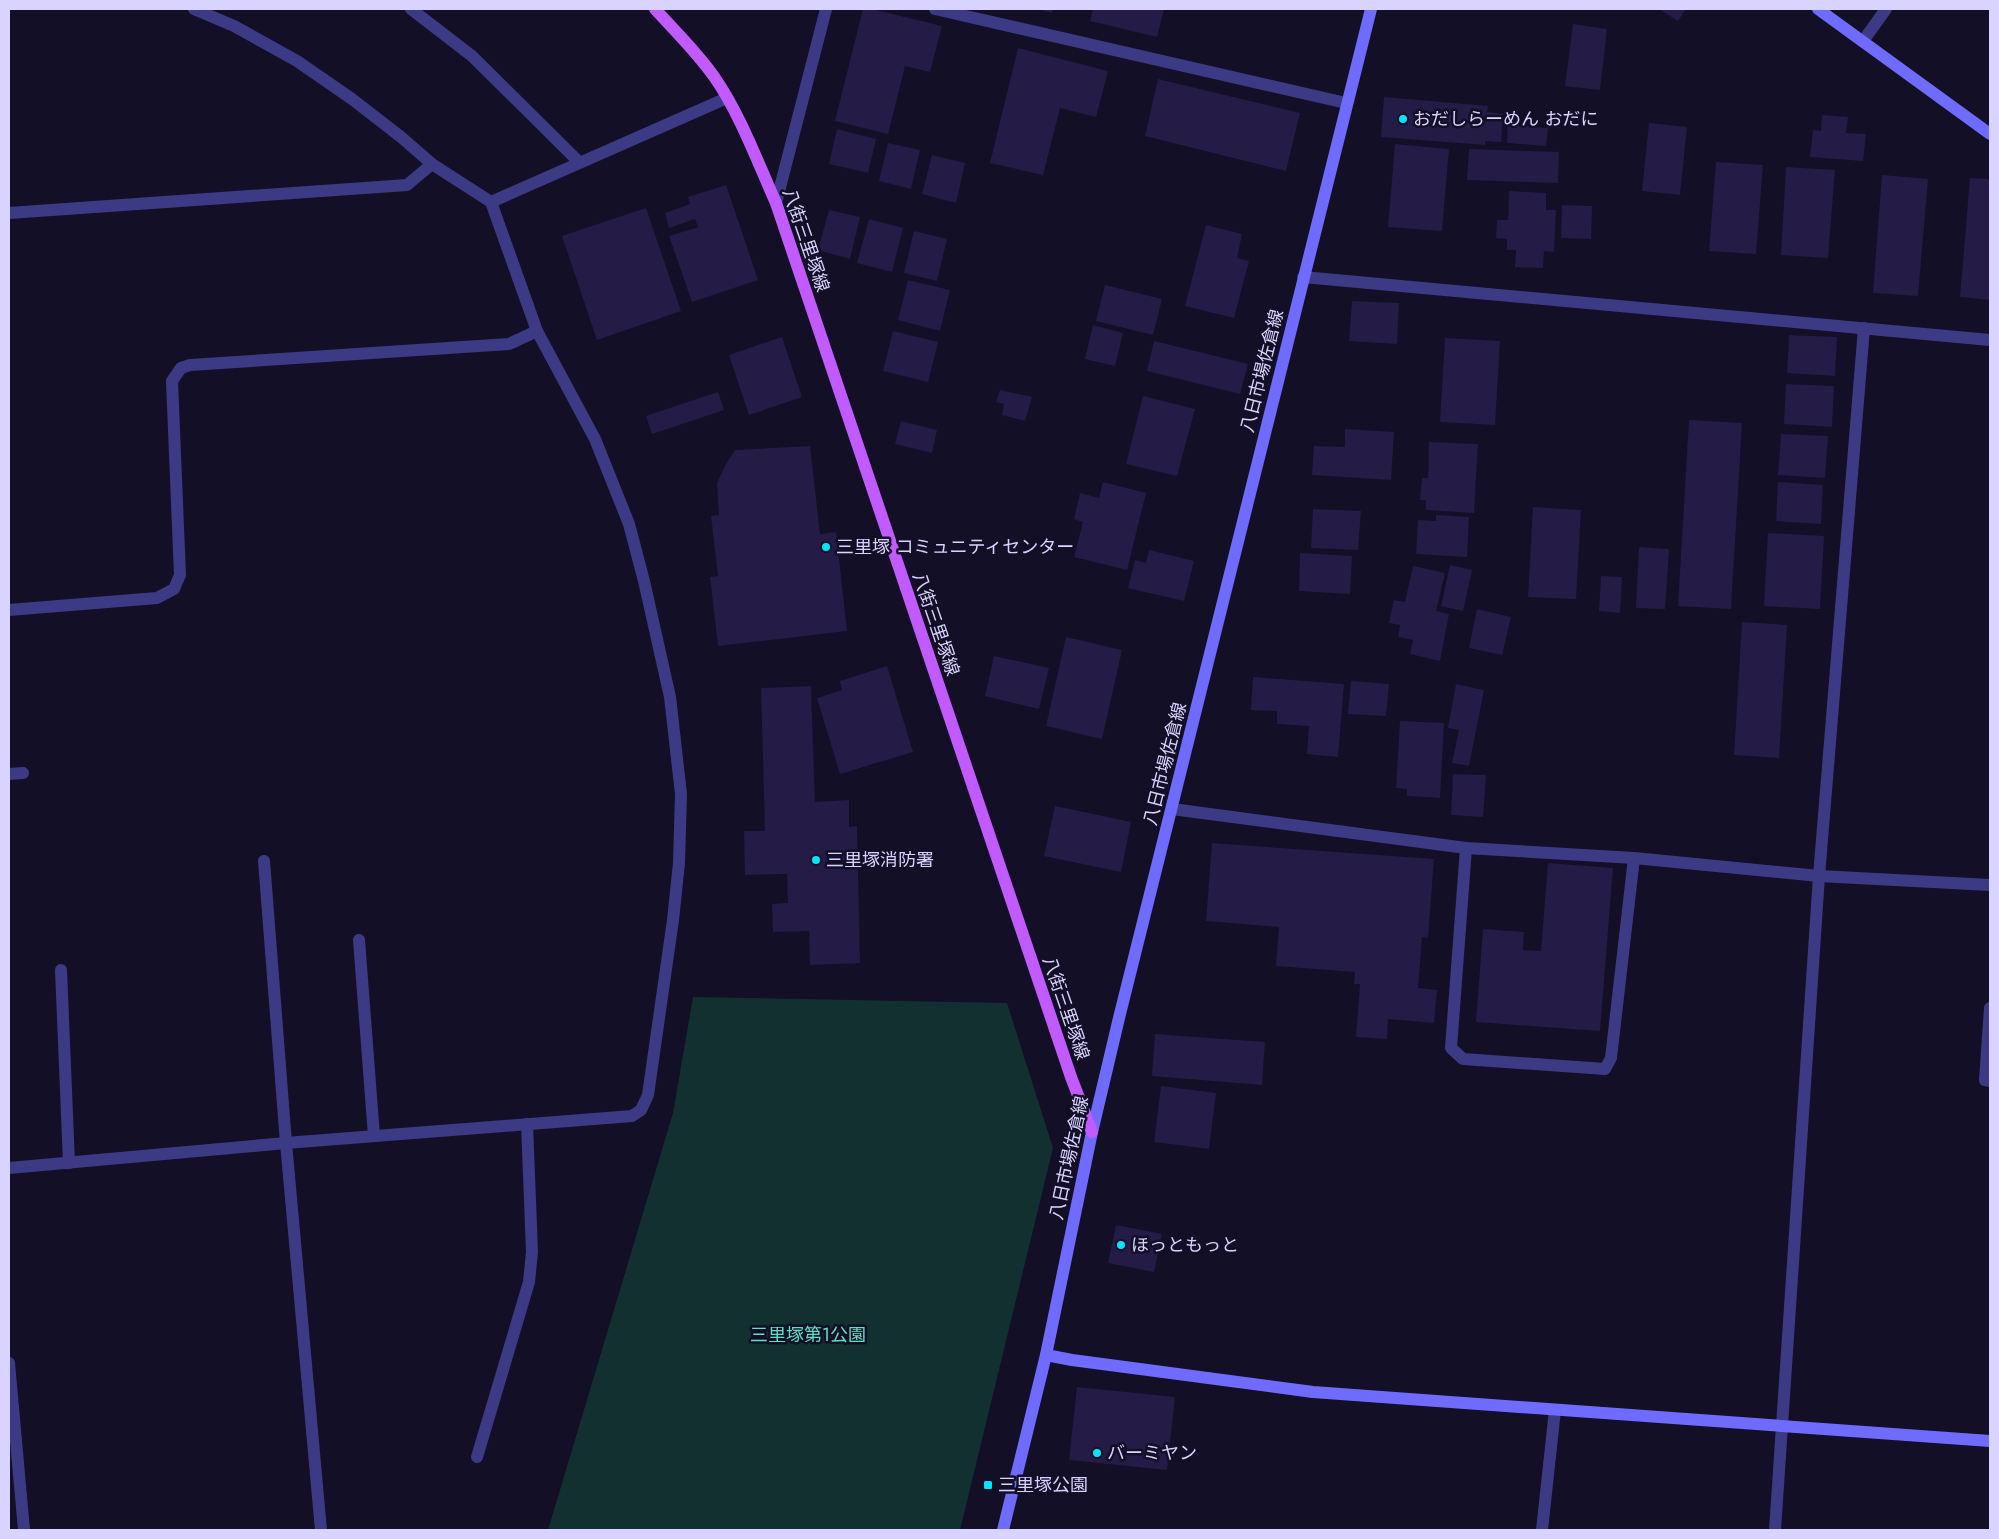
<svg xmlns="http://www.w3.org/2000/svg" width="1999" height="1539" font-family="Jost,'Noto Sans JP',sans-serif">
<rect width="100%" height="100%" fill="#130f26"/>
<polygon fill="#12302f" points="693,997 1007,1003 1053,1148 960,1530 548,1530 673,1113"/>
<g fill="#241b47">
<polygon points="863,9 872,9 942,26 930,72 905,66 888,134 835,121"/>
<polygon points="1038,9 1053,9 1052,13"/>
<polygon points="1093,9 1164,9 1157,37 1090,21"/>
<polygon points="1659,9 1686,9 1678,21"/>
<polygon points="1573,24 1607,29 1600,90 1565,86"/>
<polygon points="1018,48 1108,71 1096,117 1060,108 1043,175 990,163"/>
<polygon points="1158,79 1300,113 1286,171 1145,136"/>
<polygon points="1384,97 1488,106 1487,112 1503,114 1501,142 1485,141 1485,145 1381,137"/>
<polygon points="1822,115 1848,117 1846,133 1866,134 1863,161 1810,157 1813,130 1821,131"/>
<polygon points="1649,123 1687,127 1680,195 1642,191"/>
<polygon points="1508,125 1548,128 1546,146 1507,143"/>
<polygon points="837,129 876,139 868,173 829,164"/>
<polygon points="888,143 920,150 911,189 879,181"/>
<polygon points="1395,144 1449,149 1442,231 1388,227"/>
<polygon points="1469,149 1559,152 1558,183 1467,180"/>
<polygon points="932,155 965,163 956,203 922,194"/>
<polygon points="1716,162 1763,165 1756,254 1709,251"/>
<polygon points="1786,167 1835,170 1828,258 1781,255"/>
<polygon points="1882,175 1928,179 1918,296 1873,293"/>
<polygon points="1970,178 1990,179 1990,300 1960,297"/>
<polygon points="726,185 758,280 692,302 669,236 698,227 695,219 669,228 665,213 690,204 688,197"/>
<polygon points="1509,191 1546,193 1546,210 1556,210 1554,252 1544,251 1543,268 1515,267 1516,250 1507,250 1507,239 1496,238 1497,220 1508,220"/>
<polygon points="1562,205 1592,206 1591,239 1561,238"/>
<polygon points="646,208 681,311 597,340 562,236"/>
<polygon points="829,210 860,217 850,259 818,250"/>
<polygon points="869,219 903,228 892,272 857,263"/>
<polygon points="1206,225 1242,234 1237,258 1249,261 1234,318 1185,306"/>
<polygon points="914,231 947,239 937,281 904,273"/>
<polygon points="908,280 950,290 940,331 898,320"/>
<polygon points="1105,285 1162,299 1153,335 1096,321"/>
<polygon points="1352,301 1399,303 1397,344 1349,341"/>
<polygon points="1093,325 1123,333 1115,366 1085,359"/>
<polygon points="893,331 938,342 928,382 883,371"/>
<polygon points="1789,335 1837,337 1835,376 1787,373"/>
<polygon points="782,337 802,397 749,415 729,355"/>
<polygon points="1445,338 1500,341 1495,425 1440,422"/>
<polygon points="1154,341 1248,364 1240,394 1147,371"/>
<polygon points="1786,384 1834,386 1832,427 1784,424"/>
<polygon points="1000,390 1032,397 1025,421 1002,415 1004,404 996,402"/>
<polygon points="718,392 724,410 652,434 646,416"/>
<polygon points="1143,396 1195,409 1177,476 1126,464"/>
<polygon points="1689,420 1742,423 1731,609 1678,606"/>
<polygon points="901,421 937,430 932,453 895,444"/>
<polygon points="1345,429 1394,432 1391,480 1312,475 1314,446 1345,447"/>
<polygon points="1781,434 1828,436 1825,478 1778,475"/>
<polygon points="1429,442 1478,444 1474,513 1426,510 1426,500 1420,500 1422,478 1428,478"/>
<polygon points="810,446 820,534 836,532 847,631 718,646 710,577 718,576 711,516 719,515 717,483 725,466 735,450"/>
<polygon points="1103,482 1146,493 1127,570 1074,557 1083,522 1074,519 1080,493 1099,498"/>
<polygon points="1778,482 1823,485 1821,524 1776,521"/>
<polygon points="1533,507 1581,510 1576,599 1528,597"/>
<polygon points="1313,509 1361,511 1358,550 1311,548"/>
<polygon points="1436,515 1469,517 1467,557 1416,554 1418,520 1436,521"/>
<polygon points="1768,533 1824,536 1820,609 1764,606"/>
<polygon points="1639,547 1669,549 1665,609 1636,608"/>
<polygon points="1149,550 1194,561 1184,601 1128,588 1135,560 1146,563"/>
<polygon points="1300,553 1352,556 1350,594 1299,591"/>
<polygon points="1450,565 1472,570 1463,611 1441,606"/>
<polygon points="1413,566 1445,573 1436,611 1449,614 1440,661 1410,654 1413,640 1398,637 1400,625 1389,623 1394,600 1405,602"/>
<polygon points="1601,576 1622,577 1620,613 1599,611"/>
<polygon points="1477,609 1511,617 1502,655 1469,648"/>
<polygon points="1742,622 1787,625 1779,758 1734,755"/>
<polygon points="1066,637 1122,650 1102,739 1046,726"/>
<polygon points="994,656 1049,668 1039,709 985,696"/>
<polygon points="887,666 913,752 840,774 817,698 842,690 840,681"/>
<polygon points="1253,677 1344,684 1338,757 1307,754 1309,726 1277,724 1277,711 1251,710"/>
<polygon points="1351,681 1389,684 1386,716 1348,714"/>
<polygon points="1456,684 1484,690 1469,766 1452,763 1459,730 1448,728"/>
<polygon points="811,686 815,802 849,800 849,827 857,826 860,963 810,965 809,931 773,932 772,904 788,903 787,874 745,875 744,831 765,831 761,688"/>
<polygon points="1400,721 1444,723 1440,798 1407,796 1407,789 1396,788"/>
<polygon points="1453,774 1486,775 1483,817 1451,815"/>
<polygon points="1055,806 1131,822 1121,872 1044,856"/>
<polygon points="1212,843 1434,859 1428,938 1422,937 1418,988 1437,990 1434,1023 1388,1019 1387,1039 1356,1037 1360,984 1354,984 1355,972 1276,966 1279,927 1206,921"/>
<polygon points="1548,863 1613,868 1600,1031 1476,1022 1483,929 1524,932 1523,950 1541,951"/>
<polygon points="1155,1034 1265,1042 1262,1085 1152,1076"/>
<polygon points="1161,1086 1216,1093 1209,1149 1154,1142"/>
<polygon points="1116,1225 1162,1234 1154,1272 1108,1263"/>
<polygon points="1077,1387 1175,1397 1167,1470 1069,1460"/>
</g>
<g fill="none" stroke-linecap="round" stroke-linejoin="round">
<g stroke="#3d3a85" stroke-width="12">
<polyline points="9,774 23,773"/>
<polyline points="61,970 69,1163"/>
<polyline points="1990,1008 1985,1080 1990,1081"/>
<polyline points="9,1363 24,1530"/>
<polyline points="1542,1530 1555,1410"/>
</g>
<g stroke="#3d3a85" stroke-width="12">
<polyline points="194,9 234,26 297,61 352,99 401,137 432,164 491,202 727,98"/>
<polyline points="411,9 472,56 579,162"/>
<polyline points="935,9 1346,103"/>
<polyline points="1863,41 1886,9"/>
<polyline points="776,203 826,9"/>
<polyline points="9,213 407,185 432,164"/>
<polyline points="1303,277 1990,340"/>
<polyline points="9,610 157,598 174,589 180,575 172,381 181,368 190,365 509,344 537,331"/>
<polyline points="1172,809 1466,848 1634,858 1819,876 1990,885"/>
<polyline points="1466,848 1451,1048 1463,1059 1605,1069 1611,1058 1634,858"/>
<polyline points="264,861 286,1143 321,1530"/>
<polyline points="359,940 374,1136"/>
<polyline points="9,1168 286,1143 632,1116 641,1110 648,1095 673,920 679,863 681,794 670,697 644,581 629,524 595,439 537,331 491,202"/>
<polyline points="477,1457 529,1282 532,1252 527,1124"/>
<polyline points="1775,1530 1819,876 1864,328"/>
</g>
<g stroke="#6f6bff" stroke-width="12">
<polyline points="1818,9 1990,134"/>
<polyline points="1046,1355 1072,1360 1313,1392 1990,1441"/>
<polyline points="1003,1530 1046,1355 1092,1132 1119,1018 1371,9"/>
</g>
<path stroke="#c25bff" stroke-width="12" d="M655 9C675 31 698 53 715 78 740 114 758 163 776 203L1071 1077 1092 1132"/>
</g>
<g fill="#00e5ff" stroke="#130f26" stroke-width="2">
<circle cx="1403" cy="119" r="5"/>
<circle cx="826" cy="547" r="5"/>
<circle cx="816" cy="860" r="5"/>
<circle cx="1121" cy="1245" r="5"/>
<circle cx="1097" cy="1453" r="5"/>
<rect x="983" y="1480" width="10" height="10" rx="2.5"/>
</g>
<g text-anchor="middle" dominant-baseline="central" stroke-width="5" stroke-linejoin="round" paint-order="stroke">
<g font-size="18" fill="#d9d4ff" stroke="#130f26" text-anchor="start">
<text x="1413" y="119">おだしらーめん おだに</text>
<text x="836" y="547">三里塚 コミュニティセンター</text>
<text x="826" y="860">三里塚消防署</text>
<text x="1131" y="1245">ほっともっと</text>
<text x="1107" y="1453">バーミヤン</text>
<text x="998" y="1485">三里塚公園</text>
</g>
<g font-size="18" fill="#d9d4ff" stroke="#130f26">
<text transform="translate(806 240) rotate(71)">八街三里塚線</text>
<text transform="translate(1262 371) rotate(-76)">八日市場佐倉線</text>
<text transform="translate(936 624) rotate(71)">八街三里塚線</text>
<text transform="translate(1165 764) rotate(-76)">八日市場佐倉線</text>
<text transform="translate(1066 1008) rotate(71)">八街三里塚線</text>
<text transform="translate(1069 1158) rotate(-78)">八日市場佐倉線</text>
</g>
<g font-size="18" fill="#5fe0c0" stroke="#130f26">
<text x="808" y="1335">三里塚第1公園</text>
</g>
</g>
<rect width="1999" height="1539" fill="none" stroke="#d9d4ff" stroke-width="20"/>
</svg>
